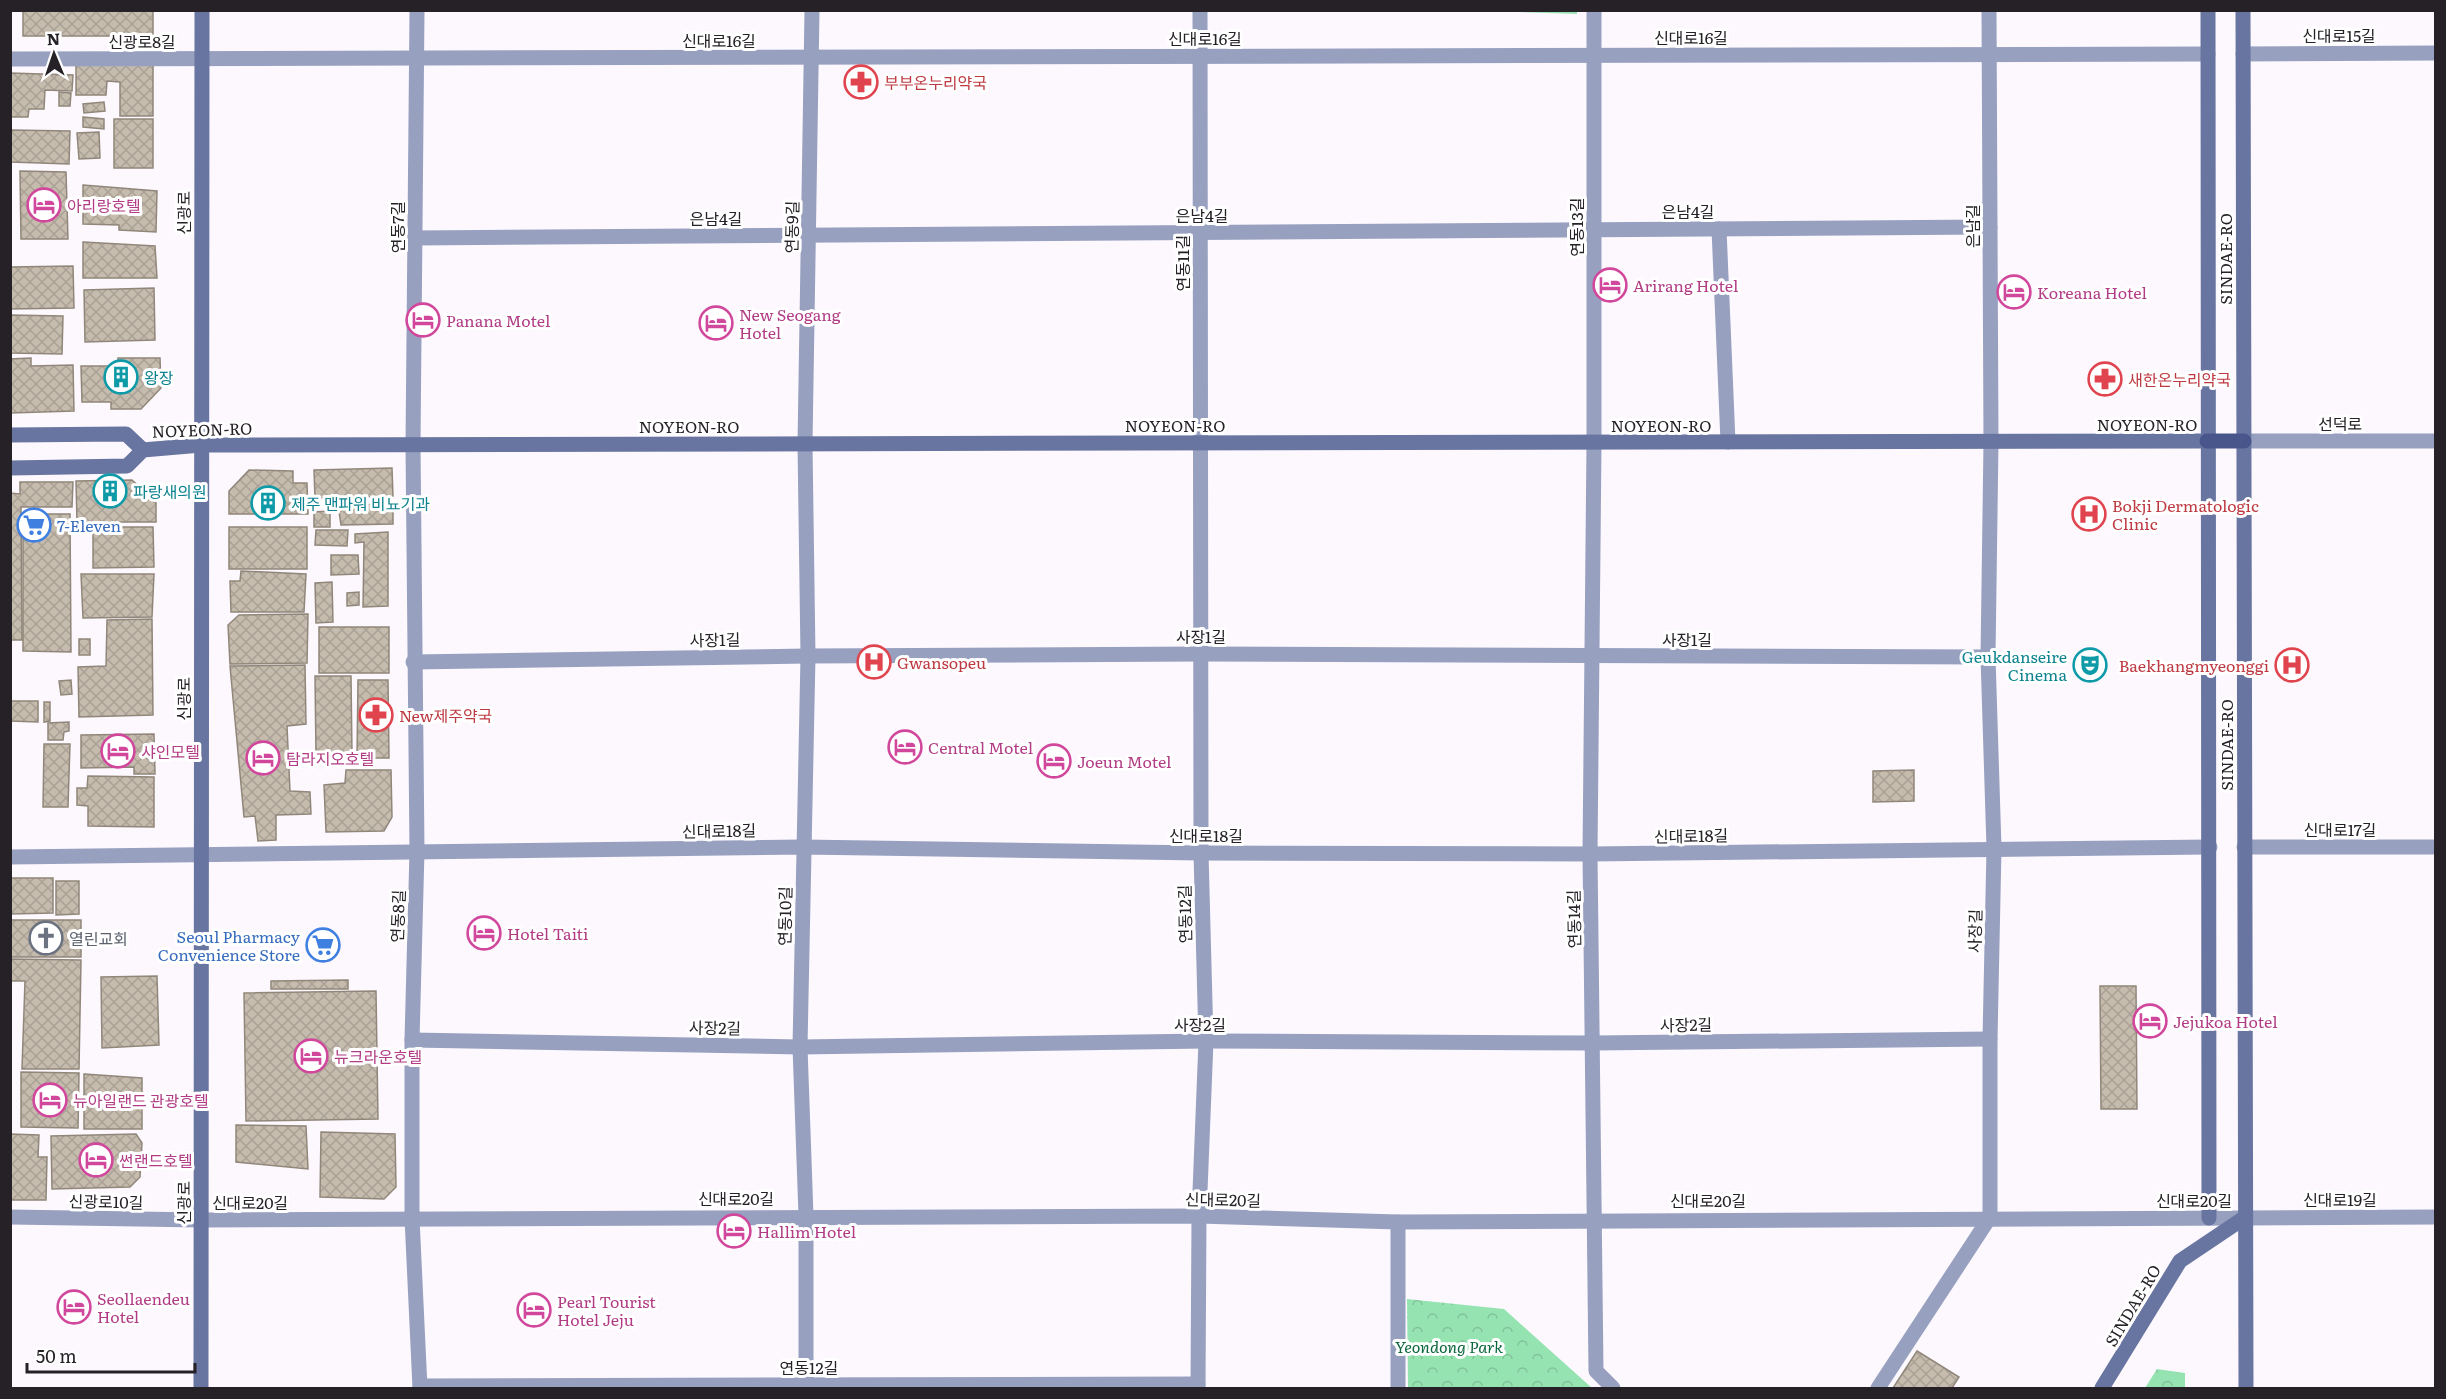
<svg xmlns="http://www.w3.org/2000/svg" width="2446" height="1399" font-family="Literata,'Noto Sans KR',serif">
<defs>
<pattern id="park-crowns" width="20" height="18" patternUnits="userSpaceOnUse" patternTransform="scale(1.5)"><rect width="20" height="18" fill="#96e3b2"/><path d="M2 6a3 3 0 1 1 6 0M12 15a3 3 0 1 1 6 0" fill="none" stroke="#81c299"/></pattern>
<pattern id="building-cross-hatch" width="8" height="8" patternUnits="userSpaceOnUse" patternTransform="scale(1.5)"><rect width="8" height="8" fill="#c6bcae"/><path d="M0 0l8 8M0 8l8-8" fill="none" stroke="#aaa196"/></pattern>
</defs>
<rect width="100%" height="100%" fill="#fdf8fe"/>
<g fill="url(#park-crowns)">
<polygon points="1484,11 1484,10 1577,11 1577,14"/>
<polygon points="1407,1299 1504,1309 1592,1388 1408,1388"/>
<polygon points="2157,1369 2185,1373 2185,1388 2145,1388"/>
</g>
<g fill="url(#building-cross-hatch)" stroke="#90877a" stroke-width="1.5">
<rect x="23" y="10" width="130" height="26"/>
<polygon points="76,61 153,62 153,116 120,116 120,82 107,81 106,95 76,95"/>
<polygon points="10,73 73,75 72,91 45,90 44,109 29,109 28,117 10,117"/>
<polygon points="59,92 71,93 70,106 59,106"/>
<polygon points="104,102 105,111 84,113 83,104"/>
<polygon points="83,117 104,119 104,129 83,127"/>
<rect x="114" y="119" width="39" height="49"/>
<polygon points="10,130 70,131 69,164 10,162"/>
<polygon points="99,132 100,158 79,159 77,133"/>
<polygon points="20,171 66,172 68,239 21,239"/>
<polygon points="83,185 157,191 156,232 119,230 119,225 83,224"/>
<polygon points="83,242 155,246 157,278 83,278"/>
<polygon points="73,266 74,308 10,309 10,267"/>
<polygon points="154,288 155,340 85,342 84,290"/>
<polygon points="10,315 63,316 62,354 10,353"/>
<polygon points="31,358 31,366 73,365 74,411 10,413 10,359"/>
<polygon points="118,358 160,358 161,388 141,409 111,409 111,402 82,402 81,366 118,366"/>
<polygon points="392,468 393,496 315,498 314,470"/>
<polygon points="249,470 293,471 293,483 307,483 308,514 229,514 229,491"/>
<polygon points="132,480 156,502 156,522 77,522 76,481"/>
<polygon points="20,482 73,482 72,507 21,507 22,640 10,640 10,493 20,494"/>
<polygon points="393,504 393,524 341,525 338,505"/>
<polygon points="330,511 330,527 314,527 314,512"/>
<polygon points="23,514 70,514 71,652 23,651"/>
<polygon points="93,527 153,527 154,567 93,568"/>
<rect x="229" y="527" width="78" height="42"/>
<polygon points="316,530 348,530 347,546 315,545"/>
<polygon points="388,532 388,606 363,607 364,542 355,543 355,534"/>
<polygon points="331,555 358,555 359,574 331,575"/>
<polygon points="241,571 306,574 304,612 231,612 230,581 240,581"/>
<polygon points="81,574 154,574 152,617 83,618"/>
<polygon points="332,582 333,622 316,623 315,583"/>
<polygon points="359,592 359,605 347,606 347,593"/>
<polygon points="308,614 307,663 230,664 228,625 239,615"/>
<polygon points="152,619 153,715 79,717 78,667 106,666 107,620"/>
<rect x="319" y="627" width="70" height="46"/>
<rect x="79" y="639" width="11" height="16"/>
<polygon points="305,665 306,724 287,726 290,791 310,792 311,814 276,815 276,840 258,841 255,816 244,817 230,666"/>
<polygon points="315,676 351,676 352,754 316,755"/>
<polygon points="71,680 72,694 61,695 59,681"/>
<polygon points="358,680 388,680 389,758 357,758"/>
<polygon points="10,701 38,701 38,722 10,721"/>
<polygon points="44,702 50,702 50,721 44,722"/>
<polygon points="69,722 69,731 64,732 63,740 48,740 48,723"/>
<polygon points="154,734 155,774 134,774 134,767 81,768 81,735"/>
<polygon points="44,744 70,744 68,807 43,807"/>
<polygon points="346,770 391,770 392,817 384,831 326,832 324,785 345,783"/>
<polygon points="1914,770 1914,801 1873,802 1873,771"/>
<polygon points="88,776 154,777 154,827 88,826 88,806 77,805 77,788 87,788"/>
<polygon points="10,878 53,878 53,913 10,914"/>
<polygon points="56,881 79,881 79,914 56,915"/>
<rect x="10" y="920" width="71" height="37"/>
<polygon points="10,959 81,960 79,1069 22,1069 25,981 10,981"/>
<polygon points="157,976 159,1045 102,1048 101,977"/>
<polygon points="348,980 348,989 271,989 271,981"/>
<polygon points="2100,986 2136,986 2137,1109 2101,1109"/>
<polygon points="376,991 378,1119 246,1121 244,993"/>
<polygon points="21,1072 79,1073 78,1128 21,1127"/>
<polygon points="84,1074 142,1078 142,1129 84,1129"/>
<polygon points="236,1125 306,1126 308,1169 236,1162"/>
<polygon points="321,1132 395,1134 396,1187 384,1199 320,1197"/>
<polygon points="10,1134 39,1135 38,1157 47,1157 46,1200 10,1200"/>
<polygon points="136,1134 142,1143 140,1177 130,1187 52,1189 51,1136"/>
<polygon points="1917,1351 1959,1377 1952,1388 1893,1388"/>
</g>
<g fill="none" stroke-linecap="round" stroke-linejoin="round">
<polyline stroke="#97a0bf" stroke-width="15" points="413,445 417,10"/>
<g stroke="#97a0bf" stroke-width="15">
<polyline points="1594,10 1594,443 1590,854 1596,1371 1613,1388"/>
<polyline points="2243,54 2436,53"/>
<polyline points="10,59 2208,54"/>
<polyline points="1719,229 1728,442"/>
<polyline points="415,238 1990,227"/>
<polyline points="413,445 417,851 412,1040 412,1218 420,1388"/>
<polyline points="413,662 808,656 1202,654 1988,657"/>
<polyline points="2244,847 2436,847"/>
<polyline points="10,857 803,847 1201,853 1590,854 2210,847"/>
<polyline points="412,1040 800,1047 1206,1041 1593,1043 1990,1039"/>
<polyline points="2244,1218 2436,1217"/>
<polyline points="420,1386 1198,1384"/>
<polyline points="806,1388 806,1216 800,1047 808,656 805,444 812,10"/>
<polyline points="1198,1388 1199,1216 1206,1041 1201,853 1200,10"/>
<polyline points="1398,1388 1398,1222"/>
<polyline points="1878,1388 1990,1217 1990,1039 1994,848 1988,657 1991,442 1989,10"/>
</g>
<g stroke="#97a0bf" stroke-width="15">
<polyline points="2244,441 2436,441"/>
<polyline points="10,1217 201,1220 1199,1216 1398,1222 2244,1218"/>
</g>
<g stroke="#6975a1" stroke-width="15">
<polyline points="2208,10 2209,1218"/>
<polyline points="2243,10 2246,1388"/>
<polyline points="10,435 126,434 143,450"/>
<polyline points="10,468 127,466 143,450 201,445 2207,441"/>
<polyline points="201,1388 202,10"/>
<polyline points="2102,1388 2180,1261 2244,1218"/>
</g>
<polyline stroke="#49568b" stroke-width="15" points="2207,441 2244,441"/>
</g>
<defs>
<symbol id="pharmacy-ring" viewBox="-11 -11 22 22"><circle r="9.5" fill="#fff" stroke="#e0444e" stroke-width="1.5"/><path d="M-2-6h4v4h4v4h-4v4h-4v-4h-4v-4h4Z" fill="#e0444e"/></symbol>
<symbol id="hotel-ring" viewBox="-11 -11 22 22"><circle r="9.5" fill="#fff" stroke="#d1479c" stroke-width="1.5"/><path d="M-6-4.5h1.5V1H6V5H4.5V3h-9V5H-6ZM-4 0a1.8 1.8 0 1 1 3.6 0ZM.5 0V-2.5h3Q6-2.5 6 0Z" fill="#d1479c"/></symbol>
<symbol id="building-ring" viewBox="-11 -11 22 22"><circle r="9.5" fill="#fff" stroke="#0f9aa8" stroke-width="1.5"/><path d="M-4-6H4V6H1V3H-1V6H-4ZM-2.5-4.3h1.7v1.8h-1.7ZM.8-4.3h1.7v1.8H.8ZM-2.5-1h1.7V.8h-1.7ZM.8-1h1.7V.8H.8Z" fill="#0f9aa8"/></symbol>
<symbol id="hospital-ring" viewBox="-11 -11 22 22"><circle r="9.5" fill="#fff" stroke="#e0444e" stroke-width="1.5"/><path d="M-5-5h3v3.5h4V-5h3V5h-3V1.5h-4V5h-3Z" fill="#e0444e"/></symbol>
<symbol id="supermarket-ring" viewBox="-11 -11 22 22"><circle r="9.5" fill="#fff" stroke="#3f7fe0" stroke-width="1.5"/><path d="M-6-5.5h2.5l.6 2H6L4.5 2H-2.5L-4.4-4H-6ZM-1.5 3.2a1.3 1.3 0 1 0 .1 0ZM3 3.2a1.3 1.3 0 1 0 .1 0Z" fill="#3f7fe0"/></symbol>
<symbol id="theatre-ring" viewBox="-11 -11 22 22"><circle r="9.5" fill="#fff" stroke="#0f9aa8" stroke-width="1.5"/><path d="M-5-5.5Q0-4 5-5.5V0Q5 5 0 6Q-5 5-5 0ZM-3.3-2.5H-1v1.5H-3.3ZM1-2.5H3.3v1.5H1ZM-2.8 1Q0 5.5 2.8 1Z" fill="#0f9aa8"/></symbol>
<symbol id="church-ring" viewBox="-11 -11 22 22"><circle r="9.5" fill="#fff" stroke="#6b7280" stroke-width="1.5"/><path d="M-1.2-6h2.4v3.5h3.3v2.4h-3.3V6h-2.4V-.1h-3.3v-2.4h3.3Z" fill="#6b7280"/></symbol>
</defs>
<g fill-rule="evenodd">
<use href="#pharmacy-ring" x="842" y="63" width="38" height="38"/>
<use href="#hotel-ring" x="25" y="186" width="38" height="38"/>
<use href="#hotel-ring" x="1591" y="266" width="38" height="38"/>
<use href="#hotel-ring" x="1995" y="273" width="38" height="38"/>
<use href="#hotel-ring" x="404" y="301" width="38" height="38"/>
<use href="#hotel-ring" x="697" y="304" width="38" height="38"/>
<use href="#building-ring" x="102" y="358" width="38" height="38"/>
<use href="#pharmacy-ring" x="2086" y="360" width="38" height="38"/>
<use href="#building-ring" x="91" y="472" width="38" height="38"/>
<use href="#building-ring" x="249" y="484" width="38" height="38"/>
<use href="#hospital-ring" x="2070" y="495" width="38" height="38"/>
<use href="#supermarket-ring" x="15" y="506" width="38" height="38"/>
<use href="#hospital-ring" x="855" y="643" width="38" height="38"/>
<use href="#theatre-ring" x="2071" y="646" width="38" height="38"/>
<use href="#hospital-ring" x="2273" y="646" width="38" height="38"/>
<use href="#pharmacy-ring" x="357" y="696" width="38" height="38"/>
<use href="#hotel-ring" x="886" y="728" width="38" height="38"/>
<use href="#hotel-ring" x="99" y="732" width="38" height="38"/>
<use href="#hotel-ring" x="244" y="739" width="38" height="38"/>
<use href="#hotel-ring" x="1035" y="742" width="38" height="38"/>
<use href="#hotel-ring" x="465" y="914" width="38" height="38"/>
<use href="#church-ring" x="27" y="919" width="38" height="38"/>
<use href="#supermarket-ring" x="304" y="926" width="38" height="38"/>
<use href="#hotel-ring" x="2131" y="1002" width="38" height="38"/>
<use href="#hotel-ring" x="292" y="1037" width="38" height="38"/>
<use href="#hotel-ring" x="31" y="1081" width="38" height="38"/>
<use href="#hotel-ring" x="77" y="1141" width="38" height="38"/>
<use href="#hotel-ring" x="715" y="1212" width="38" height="38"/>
<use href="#hotel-ring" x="55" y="1288" width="38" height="38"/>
<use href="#hotel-ring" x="515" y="1291" width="38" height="38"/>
</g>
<g text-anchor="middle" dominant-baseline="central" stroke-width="6" stroke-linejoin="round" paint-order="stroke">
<g font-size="16" fill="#252126" stroke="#fff">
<text x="2339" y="35">신대로15길</text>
<text x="1691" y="37">신대로16길</text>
<text x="1205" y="38">신대로16길</text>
<text x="719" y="40">신대로16길</text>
<text x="142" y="41">신광로8길</text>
<text x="1688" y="211">은남4길</text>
<text transform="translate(183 213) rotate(-90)">신광로</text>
<text x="1202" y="215">은남4길</text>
<text x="716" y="218">은남4길</text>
<text transform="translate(1972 226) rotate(-90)">은남길</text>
<text transform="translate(397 227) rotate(-90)">연동7길</text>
<text transform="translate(791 227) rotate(-89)">연동9길</text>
<text transform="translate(1576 227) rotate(-90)">연동13길</text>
<text transform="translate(2225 259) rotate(-90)">SINDAE-RO</text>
<text transform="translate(1182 263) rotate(-90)">연동11길</text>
<text x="2340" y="423">선덕로</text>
<text x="2147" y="424">NOYEON-RO</text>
<text x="1175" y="425">NOYEON-RO</text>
<text x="1661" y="425">NOYEON-RO</text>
<text x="689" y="426">NOYEON-RO</text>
<text transform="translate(202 429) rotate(-2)">NOYEON-RO</text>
<text x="1201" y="636">사장1길</text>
<text transform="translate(715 639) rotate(-1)">사장1길</text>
<text x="1687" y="639">사장1길</text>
<text transform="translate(183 699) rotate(-90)">신광로</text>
<text transform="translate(2226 745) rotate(-90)">SINDAE-RO</text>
<text x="2340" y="829">신대로17길</text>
<text transform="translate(719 830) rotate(-1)">신대로18길</text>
<text x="1206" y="835">신대로18길</text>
<text transform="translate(1691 835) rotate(-1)">신대로18길</text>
<text transform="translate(1184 914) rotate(-91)">연동12길</text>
<text transform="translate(397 916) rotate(-88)">연동8길</text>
<text transform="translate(784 916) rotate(-89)">연동10길</text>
<text transform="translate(1573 919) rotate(-91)">연동14길</text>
<text transform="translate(1974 931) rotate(-89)">사장길</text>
<text x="1200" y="1024">사장2길</text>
<text transform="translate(1686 1024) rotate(-1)">사장2길</text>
<text transform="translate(715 1027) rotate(1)">사장2길</text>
<text x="736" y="1198">신대로20길</text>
<text transform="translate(1223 1199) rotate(1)">신대로20길</text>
<text x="2340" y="1199">신대로19길</text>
<text x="1708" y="1200">신대로20길</text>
<text x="2194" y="1200">신대로20길</text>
<text transform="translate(106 1201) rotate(1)">신광로10길</text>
<text x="250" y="1202">신대로20길</text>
<text transform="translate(183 1203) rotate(-90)">신광로</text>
<text transform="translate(2132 1305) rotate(-59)">SINDAE-RO</text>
<text x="809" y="1367">연동12길</text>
</g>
<g font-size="16" fill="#be3a42" stroke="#fff" text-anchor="start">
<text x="884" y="82">부부온누리약국</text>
<text x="2128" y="379">새한온누리약국</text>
<text x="2112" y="505">Bokji Dermatologic<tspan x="2112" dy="18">Clinic</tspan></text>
<text x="897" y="662">Gwansopeu</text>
<text x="2269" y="665" text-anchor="end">Baekhangmyeonggi</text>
<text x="399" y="715">New제주약국</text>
</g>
<g font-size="16" fill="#b23c85" stroke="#fff" text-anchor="start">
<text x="67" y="205">아리랑호텔</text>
<text x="1633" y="285">Arirang Hotel</text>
<text x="2037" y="292">Koreana Hotel</text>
<text x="739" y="314">New Seogang<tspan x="739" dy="18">Hotel</tspan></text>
<text x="446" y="320">Panana Motel</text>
<text x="928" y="747">Central Motel</text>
<text x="141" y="751">샤인모텔</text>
<text x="286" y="758">탐라지오호텔</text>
<text x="1077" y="761">Joeun Motel</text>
<text x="507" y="933">Hotel Taiti</text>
<text x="2173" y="1021">Jejukoa Hotel</text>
<text x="334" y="1056">뉴크라운호텔</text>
<text x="73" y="1100">뉴아일랜드 관광호텔</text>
<text x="119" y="1160">썬랜드호텔</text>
<text x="757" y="1231">Hallim Hotel</text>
<text x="97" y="1298">Seollaendeu<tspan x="97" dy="18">Hotel</tspan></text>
<text x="557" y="1301">Pearl Tourist<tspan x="557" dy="18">Hotel Jeju</tspan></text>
</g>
<g font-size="16" fill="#0d838f" stroke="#fff" text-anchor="start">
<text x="144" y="377">왕장</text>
<text x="133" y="491">파랑새의원</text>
<text x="291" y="503">제주 맨파워 비뇨기과</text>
<text x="2067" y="656" text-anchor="end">Geukdanseire<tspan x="2067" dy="18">Cinema</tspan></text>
</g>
<g font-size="16" fill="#366cbe" stroke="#fff" text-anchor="start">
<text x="57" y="525">7-Eleven</text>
<text x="300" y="936" text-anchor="end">Seoul Pharmacy<tspan x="300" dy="18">Convenience Store</tspan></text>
</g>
<g font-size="16" fill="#5b616d" stroke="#fff" text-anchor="start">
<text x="69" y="938">열린교회</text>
</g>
<g font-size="16" font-style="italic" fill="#0a673c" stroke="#fff">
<text x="1449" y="1346">Yeondong Park</text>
</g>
</g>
<rect width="2446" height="1399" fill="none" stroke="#252126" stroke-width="24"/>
<g transform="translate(54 54) rotate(358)" stroke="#ffffff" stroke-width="4.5" paint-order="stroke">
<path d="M0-4.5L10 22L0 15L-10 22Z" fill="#252126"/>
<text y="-9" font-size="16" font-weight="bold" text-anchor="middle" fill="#252126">N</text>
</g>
<path d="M27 1363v9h168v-9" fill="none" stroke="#252126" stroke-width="3"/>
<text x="36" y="1363" font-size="18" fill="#252126" stroke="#ffffff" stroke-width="4.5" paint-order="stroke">50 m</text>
</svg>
